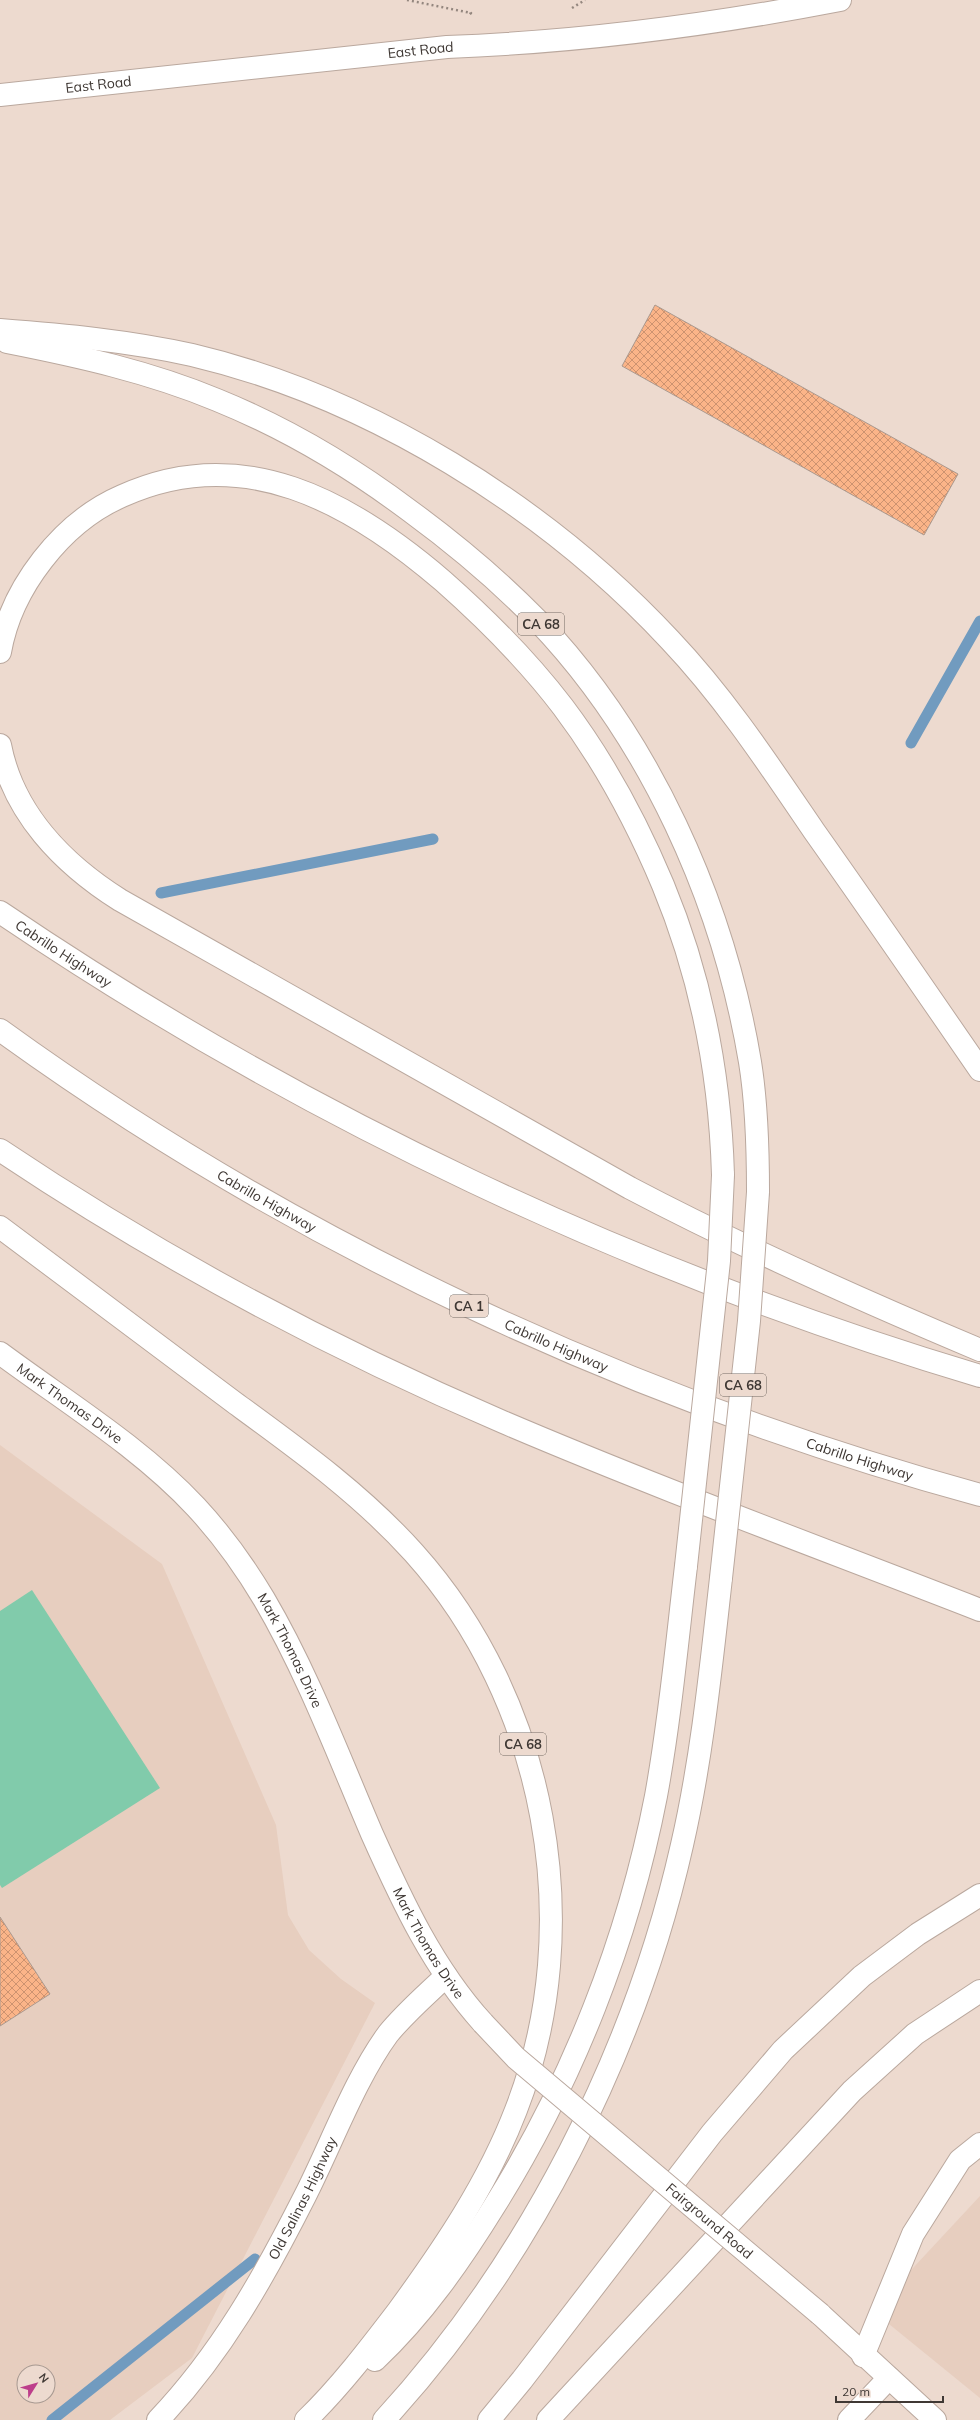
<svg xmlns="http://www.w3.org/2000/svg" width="980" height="2420" font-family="Mulish,sans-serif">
<defs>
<pattern id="building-cross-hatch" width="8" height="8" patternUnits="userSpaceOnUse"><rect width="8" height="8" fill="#fbb488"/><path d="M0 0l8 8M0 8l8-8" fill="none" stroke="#cd9370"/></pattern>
</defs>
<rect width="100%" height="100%" fill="#eddacf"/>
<g fill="#e7cebf" fill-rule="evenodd">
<path d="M0 1445 162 1564 276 1825 288 1915 309 1950 341 1979 375 2003 192 2358 110 2420H0ZM24 2372H48V2396H24Z"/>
<polygon points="980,2196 980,2398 873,2311"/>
</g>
<polygon fill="#81cbab" points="32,1590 160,1788 2,1888 0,1885 0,1611"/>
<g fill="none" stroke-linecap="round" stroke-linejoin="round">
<g stroke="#719bbf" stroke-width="11">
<polyline points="911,743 980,621"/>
<polyline points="161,893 433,839"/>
<polyline points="52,2420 255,2259"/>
</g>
</g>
<g fill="url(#building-cross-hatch)" stroke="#aa998f">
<polygon points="655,305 958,474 924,535 622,366"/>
<polygon points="0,1917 50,1994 0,2026"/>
</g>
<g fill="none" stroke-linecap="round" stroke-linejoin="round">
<defs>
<g id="minor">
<path id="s1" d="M0 95 447 47C578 42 711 25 840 0"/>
<path id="s2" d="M0 1353C66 1402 140 1447 196 1507 222 1535 245 1567 264 1599 307 1672 339 1757 372 1834 402 1901 433 1968 483 2023"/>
<polyline points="820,2314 935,2420"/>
<polyline points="863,2356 913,2234 960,2160 980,2144"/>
<path id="s3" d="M158 2420C221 2354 264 2277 305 2196 331 2145 355 2079 388 2034 405 2013 426 1995 446 1976"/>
<polyline points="849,2420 889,2378"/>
</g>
<g id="highway">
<path d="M0 330C65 335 129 341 192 355 370 397 546 507 670 640 725 698 769 765 814 831 870 910 925 990 980 1070"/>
<path d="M7 342C78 356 150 372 217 400 286 428 350 466 410 511 455 544 498 580 537 620 650 738 723 901 750 1062 757 1105 758 1148 758 1192"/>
<path d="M0 652C11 588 62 522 122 496 243 441 351 502 443 581 486 619 528 661 563 707 603 760 637 823 663 885 702 979 720 1073 723 1175"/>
<path d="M0 745C13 813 63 864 120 900L630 1188C744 1248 861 1300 980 1350"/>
<path id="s4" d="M0 912C301 1116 632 1272 980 1376"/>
<path id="s5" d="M0 1030C294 1243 630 1399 980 1495"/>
<path d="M0 1150C158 1256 328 1347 503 1422 660 1489 821 1548 980 1610"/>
<path d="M0 1227C78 1286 157 1344 235 1403 298 1449 361 1494 414 1553 546 1700 588 1925 516 2110 488 2183 444 2248 398 2311 369 2349 340 2387 306 2420"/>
<path d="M375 2360C423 2315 461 2260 495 2205 573 2080 628 1940 656 1796 670 1720 677 1642 686 1566"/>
<path d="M384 2420C529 2262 635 2053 682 1845 702 1758 711 1667 721 1578"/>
<polyline points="489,2420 522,2380 712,2133 783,2050 862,1976 918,1934 980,1895"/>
<polyline points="548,2420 852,2091 915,2034 980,1991"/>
</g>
</defs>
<use href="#minor" stroke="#baa89e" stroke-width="24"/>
<use href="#highway" stroke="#baa89e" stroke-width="24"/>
<g stroke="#94877f" stroke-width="2.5" stroke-dasharray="2 3" stroke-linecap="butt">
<polyline points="407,0 471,13 468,16"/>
<polyline points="572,8 585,0"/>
</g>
<use href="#minor" stroke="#fff" stroke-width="22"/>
<use href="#highway" stroke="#fff" stroke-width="22"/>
<defs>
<g id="minor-bridge">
<path id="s6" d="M483 2023 516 2058 820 2314"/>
</g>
<g id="highway-bridge">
<polyline points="686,1566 719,1261 723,1175"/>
<polyline points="721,1578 749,1321 758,1192"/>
</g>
</defs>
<use href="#minor-bridge" stroke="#baa89e" stroke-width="24" stroke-linecap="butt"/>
<use href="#highway-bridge" stroke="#baa89e" stroke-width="24" stroke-linecap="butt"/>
<use href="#minor-bridge" stroke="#fff" stroke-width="22"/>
<use href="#highway-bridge" stroke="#fff" stroke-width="22"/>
</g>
<g text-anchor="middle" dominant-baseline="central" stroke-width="3" stroke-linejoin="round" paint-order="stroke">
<g fill="#eddacf" stroke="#736962" stroke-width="1">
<rect x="518" y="613" width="46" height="22" rx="3"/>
<rect x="450" y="1295" width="38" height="22" rx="3"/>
<rect x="720" y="1374" width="46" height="22" rx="3"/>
<rect x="500" y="1733" width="46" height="22" rx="3"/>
</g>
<g font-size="13" font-weight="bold" fill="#3f3834">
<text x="541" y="624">CA 68</text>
<text x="469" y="1306">CA 1</text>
<text x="743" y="1385">CA 68</text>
<text x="523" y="1744">CA 68</text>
</g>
<g font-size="14" fill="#3f3834" stroke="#eddacf">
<text stroke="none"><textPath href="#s1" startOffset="423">East Road</textPath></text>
<text stroke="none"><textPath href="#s1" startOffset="99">East Road</textPath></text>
<text stroke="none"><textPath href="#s4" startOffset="76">Cabrillo Highway</textPath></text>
<text stroke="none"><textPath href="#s5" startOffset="317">Cabrillo Highway</textPath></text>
<text stroke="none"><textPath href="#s5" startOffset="641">Cabrillo Highway</textPath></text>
<text stroke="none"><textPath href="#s2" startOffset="86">Mark Thomas Drive</textPath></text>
<text stroke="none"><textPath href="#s5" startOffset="965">Cabrillo Highway</textPath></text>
<text stroke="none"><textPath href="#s2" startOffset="422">Mark Thomas Drive</textPath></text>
<text stroke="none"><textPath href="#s2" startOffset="746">Mark Thomas Drive</textPath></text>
<text stroke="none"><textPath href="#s3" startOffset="266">Old Salinas Highway</textPath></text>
<text stroke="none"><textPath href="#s6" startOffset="301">Fairground Road</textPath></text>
</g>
</g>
<g transform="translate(36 2384) rotate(53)"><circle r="19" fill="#eddacf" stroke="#a79991"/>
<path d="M0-3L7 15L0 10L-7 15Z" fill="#bd3e8b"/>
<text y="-6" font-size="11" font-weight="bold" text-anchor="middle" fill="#3f3834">N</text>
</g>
<path d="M836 2396v6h107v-6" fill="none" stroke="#3f3834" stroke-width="2"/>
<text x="842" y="2396" font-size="12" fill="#3f3834" stroke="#eddacf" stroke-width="3" paint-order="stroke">20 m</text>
</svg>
